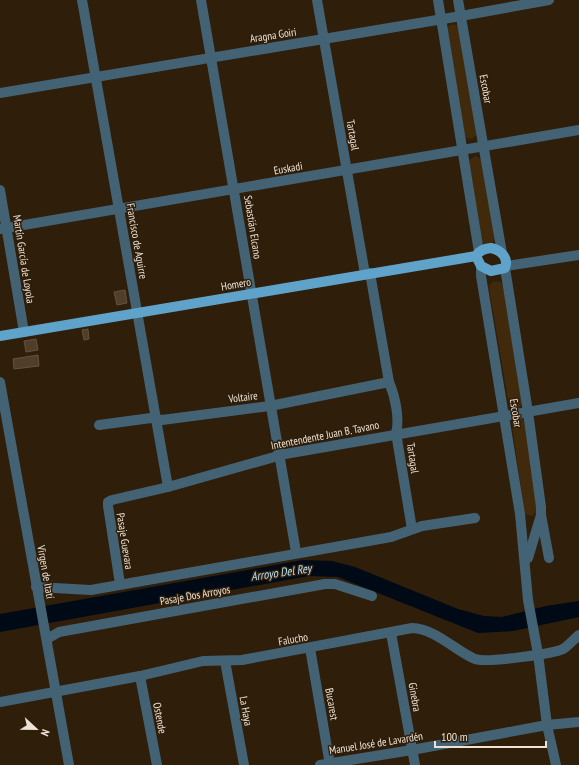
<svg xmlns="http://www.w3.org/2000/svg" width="579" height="765" font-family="'PT Sans Narrow',sans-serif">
<rect width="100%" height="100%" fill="#2e1e0a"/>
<g fill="#412a0b">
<polygon points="453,24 458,26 477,135 472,139 465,137 447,27"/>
<polygon points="476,156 482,160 495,239 491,245 485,244 482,241 469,161 472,158"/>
<path d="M494 281 501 282 503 286 522 403C520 410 513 411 509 405L489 288 490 284Z"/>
<polygon points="521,417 525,420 537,512 532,516 525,514 524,509 512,424 515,418"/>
</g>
<polygon fill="#000a16" points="303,560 332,561 355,567 458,609 484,616 502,617 546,606 579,601 579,617 513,631 478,633 338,577 309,576 0,632 0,614"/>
<g fill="#503e2a" stroke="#64523d">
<polygon points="125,290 127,303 117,305 114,292"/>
<polygon points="88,329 89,339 84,340 82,330"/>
<polygon points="36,339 38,350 26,352 24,341"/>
<polygon points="38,355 39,366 14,369 13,359"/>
</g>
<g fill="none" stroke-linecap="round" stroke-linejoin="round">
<g stroke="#436375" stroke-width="10">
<polyline points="82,0 168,487"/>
<polyline points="201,0 296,552"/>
<polyline points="317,0 365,274"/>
<polyline points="438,0 479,252"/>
<polyline points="458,0 502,253"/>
<polyline points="0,93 461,16 549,0"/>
<polyline points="0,190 24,332"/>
<polyline points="0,229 579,130"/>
<polyline points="481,266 481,276 520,514 528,600 538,654 547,725 556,765"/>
<polyline points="506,266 579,255"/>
<polyline points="505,268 528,412 541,507 541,515 528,558"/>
<path d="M370 273 389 382C395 396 400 419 396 433L412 529"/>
<polyline points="0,382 69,765"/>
<polyline points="99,425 151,418 162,420 270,406 389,382"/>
<polyline points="541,515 549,558"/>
<polyline points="120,584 108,506 108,502 112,500 168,487 285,454 579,403"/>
<polyline points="36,587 91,590 391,537 422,526 475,518"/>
<polyline points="391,633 415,765"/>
<polyline points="47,639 59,632 325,584 335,584 372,596"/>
<polyline points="310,648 330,765"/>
<polyline points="225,661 244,765"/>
<polyline points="140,676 157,765"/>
<path d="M0 702 140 676 203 661 242 660 412 628C436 629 454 650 475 659 485 663 553 654 563 649 569 645 574 639 579 635"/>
<polyline points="320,765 412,750 547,725 579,722"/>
</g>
<g stroke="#5fa3ca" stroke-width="10">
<path d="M491 248C501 250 509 258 505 268L491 271 481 266 476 256C480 250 484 249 491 248Z"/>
<polyline points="0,336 476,256"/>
</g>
</g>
<g text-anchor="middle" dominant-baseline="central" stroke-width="3" stroke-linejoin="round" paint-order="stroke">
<g font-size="11" fill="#ede2d6" stroke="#2e1e0a">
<text transform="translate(273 35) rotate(-9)">Aragna Goiri</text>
<text transform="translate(486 89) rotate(80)">Escobar</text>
<text transform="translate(353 135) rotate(80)">Tartagal</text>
<text transform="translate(288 168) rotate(-10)">Euskadi</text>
<text transform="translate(253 227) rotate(81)">Sebastián Elcano</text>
<text transform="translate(137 241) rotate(80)">Francisco de Aguirre</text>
<text transform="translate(24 259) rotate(81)">Martín García de Loyola</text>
<text transform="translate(236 284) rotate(-10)">Homero</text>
<text transform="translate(243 397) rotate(-7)">Voltaire</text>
<text transform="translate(516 413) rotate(81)">Escobar</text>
<text transform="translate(325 435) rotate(-11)">Intentendente Juan B. Tavano</text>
<text transform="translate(413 458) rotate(81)">Tartagal</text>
<text transform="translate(125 541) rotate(81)">Pasaje Guevara</text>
<text transform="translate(46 572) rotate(80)">Virgen de Itatí</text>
<text transform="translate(195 595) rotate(-10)">Pasaje Dos Arroyos</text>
<text transform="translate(293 639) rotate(-10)">Falucho</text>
<text transform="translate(415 697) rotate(80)">Ginebra</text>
<text transform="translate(332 704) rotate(80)">Bucarest</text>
<text transform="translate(246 711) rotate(80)">La Haya</text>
<text transform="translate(160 718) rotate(79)">Ostende</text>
<text transform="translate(376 743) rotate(-9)">Manuel José de Lavardén</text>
</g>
<g font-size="12" font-style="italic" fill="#b6dff7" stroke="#2e1e0a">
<text transform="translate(281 572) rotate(-8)">Arroyo Del Rey</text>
</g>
</g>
<g transform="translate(36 729) rotate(112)" stroke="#2e1e0a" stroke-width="3" paint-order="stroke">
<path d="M0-3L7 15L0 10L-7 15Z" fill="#ede2d6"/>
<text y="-6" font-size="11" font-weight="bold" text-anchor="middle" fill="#ede2d6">N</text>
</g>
<path d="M435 741v6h111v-6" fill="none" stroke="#ede2d6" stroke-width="2"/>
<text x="441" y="741" font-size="12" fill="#ede2d6" stroke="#2e1e0a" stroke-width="3" paint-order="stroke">100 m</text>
</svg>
